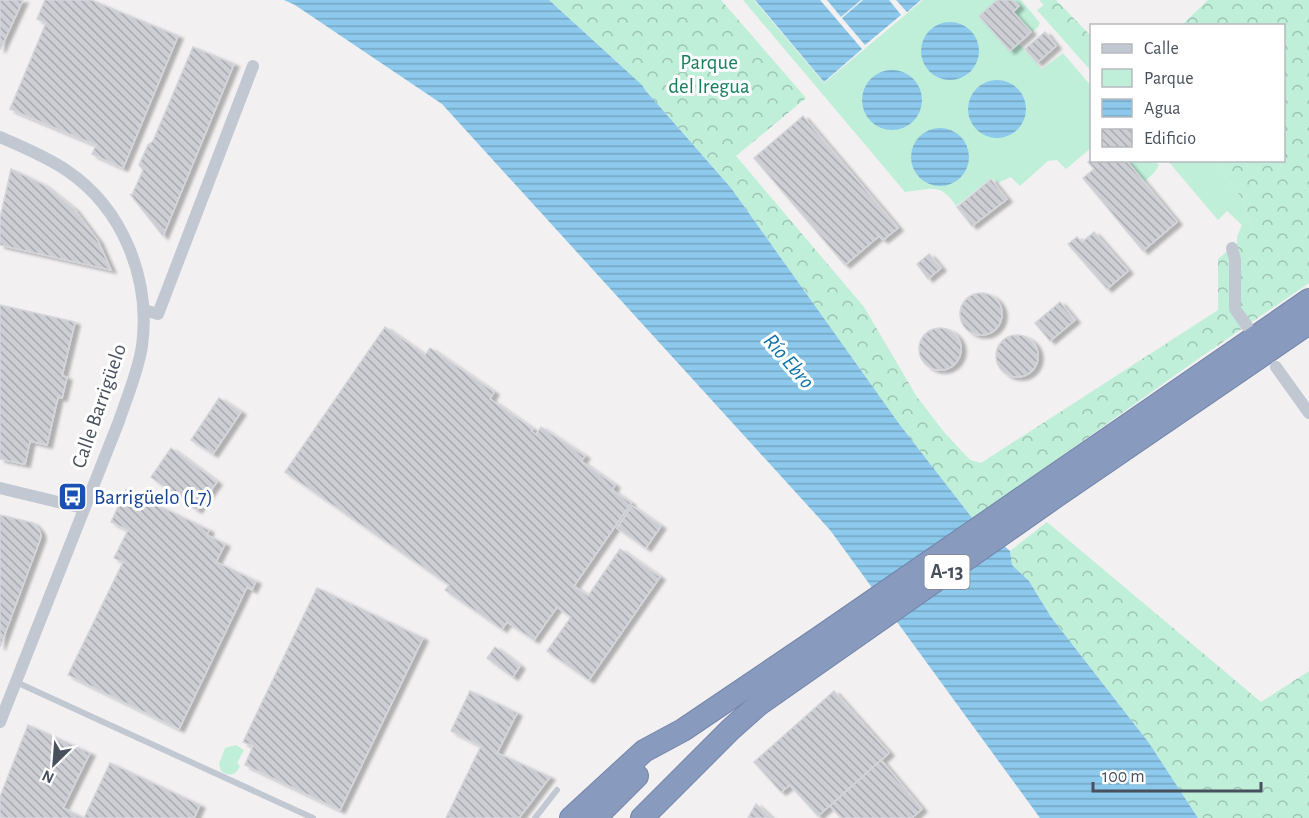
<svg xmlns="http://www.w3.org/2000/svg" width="1309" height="818" font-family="'Alegreya Sans',sans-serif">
<defs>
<pattern id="forest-crowns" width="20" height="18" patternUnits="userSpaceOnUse" patternTransform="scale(1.5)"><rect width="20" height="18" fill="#bfefd9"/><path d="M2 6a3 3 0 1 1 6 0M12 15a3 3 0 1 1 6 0" fill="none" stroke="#9dc4b3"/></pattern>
<pattern id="water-rules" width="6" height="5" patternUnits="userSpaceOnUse" patternTransform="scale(1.5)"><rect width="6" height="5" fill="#8cc9ec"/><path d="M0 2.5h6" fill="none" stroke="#74a6c2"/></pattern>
<pattern id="building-back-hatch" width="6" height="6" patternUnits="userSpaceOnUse" patternTransform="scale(1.5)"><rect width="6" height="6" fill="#cdced4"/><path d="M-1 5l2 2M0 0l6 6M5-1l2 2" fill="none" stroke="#a8aaaf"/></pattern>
<filter id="shadow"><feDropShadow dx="5" dy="3" stdDeviation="1.5" flood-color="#0004"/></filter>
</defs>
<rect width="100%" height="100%" fill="#f2f0f0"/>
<g fill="#bfefd9">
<path d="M743 0H754L824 83 923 0H1021L1040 23 1038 27 1019 44 1042 69 1063 53 1091 86V148L1066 169 1057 160 1048 161 1020 186 1011 177 998 183 991 178 956 206C940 181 930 190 905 192Z"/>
<polygon points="1044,5 1091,54 1091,71 1037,10"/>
<polygon points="1127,161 1155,161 1159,165 1154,173 1144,182"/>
<polygon points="1168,161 1214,161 1241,197 1253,230 1237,244 1237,237 1242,225 1227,211 1218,220"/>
<path d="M236 745 244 750 237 763 240 766C236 775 230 777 221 771L219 764 225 748Z"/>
</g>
<g fill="url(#forest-crowns)">
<polygon points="549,0 721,0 806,98 736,156 864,307 917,397 944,432 970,460 981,463 1218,310 1218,259 1253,230 1241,197 1214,161 1284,160 1284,26 1182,25 1208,0 1309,0 1309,283 1198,359 973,519 900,425 731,188 646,91 642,85"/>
<polygon points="1039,0 1056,0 1091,36 1091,54 1080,45"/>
<polygon points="1047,522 1261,702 1309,671 1309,818 1198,818 1149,743 1051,617 1029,581 1012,565 1010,551"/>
</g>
<g fill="url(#water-rules)">
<polygon points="284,0 549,0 642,85 646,91 731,188 900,425 973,519 1010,551 1012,565 1029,581 1051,617 1149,743 1198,818 1040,818 830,530 442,104 295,5"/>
<polygon points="755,0 820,0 862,49 824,82"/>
<polygon points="827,0 861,0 841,17"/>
<polygon points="863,0 889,0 901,15 865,45 842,18"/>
<polygon points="896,0 921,0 907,12"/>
<circle cx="950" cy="51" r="29"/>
<circle cx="892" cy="100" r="30"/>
<circle cx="997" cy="109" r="29"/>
<circle cx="940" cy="157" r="29"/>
</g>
<g fill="url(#building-back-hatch)" stroke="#d4d5db" stroke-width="1.5" filter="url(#shadow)">
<polygon points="0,0 23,0 0,50"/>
<polygon points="45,0 91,0 178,36 123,168 92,154 96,145 10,109 46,23 37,19"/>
<polygon points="997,0 1013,0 1019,6 1013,12 1031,32 1010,51 979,16"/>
<polygon points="1045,32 1056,46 1037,63 1025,49"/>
<polygon points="193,47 234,64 163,236 130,194 132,195 143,170 139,165 148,145 153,141"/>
<polygon points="803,116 898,228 883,240 879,236 845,265 754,158"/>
<polygon points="1092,159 1092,160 1126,160 1177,222 1143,251 1083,178 1094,169 1088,162"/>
<polygon points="11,169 42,184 74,209 98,241 111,270 0,245 0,218"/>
<polygon points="991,179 1007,199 972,226 957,207"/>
<polygon points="1094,232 1128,271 1107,289 1068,244 1077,237 1082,242"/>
<polygon points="929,254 941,268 928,279 917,264"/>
<circle cx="981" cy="314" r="21"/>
<polygon points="1060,302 1075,320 1050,341 1035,323"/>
<polygon points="0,305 75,322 62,376 67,377 62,398 58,397 47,445 30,441 25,464 0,459"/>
<polygon points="385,327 425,355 430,348 494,392 490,399 533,429 531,431 536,435 541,427 585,456 581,461 615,485 612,490 631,503 574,586 588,596 620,549 660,577 589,680 547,651 571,617 557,607 534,640 507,622 502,629 445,590 449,585 285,472"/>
<circle cx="940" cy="349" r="21"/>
<circle cx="1017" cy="356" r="21"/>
<polygon points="219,398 241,412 213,454 191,440"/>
<polygon points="171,448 217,482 197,510 151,477"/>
<polygon points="126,490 209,530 207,535 225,544 216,562 256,581 252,590 247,587 179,729 68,675 123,562 114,558 128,530 111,522"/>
<polygon points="632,506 661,526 646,548 617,528"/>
<polygon points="0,515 33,523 40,531 41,537 0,647"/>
<polygon points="317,588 423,638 340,810 245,765 253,746 243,742"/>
<polygon points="495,647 520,666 513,677 487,658"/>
<polygon points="470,691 517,713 497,753 550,777 519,818 446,818 481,746 451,731"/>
<polygon points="834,691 889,753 818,816 790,785 781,792 754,762"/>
<polygon points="28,725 90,753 63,808 83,818 0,818 0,797"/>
<polygon points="881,760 922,809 912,818 841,818 830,806"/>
<polygon points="110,763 200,805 194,818 84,818"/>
<polygon points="756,804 771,818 748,818"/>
</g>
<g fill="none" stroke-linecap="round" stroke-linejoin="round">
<defs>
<g id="motorway">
<polyline points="571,818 644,751 683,730 816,640 1309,300"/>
<polyline points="595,818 637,776"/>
<polyline points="642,818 731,729 758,705 1055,497 1309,323"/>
</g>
</defs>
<use href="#motorway" stroke="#7385aa" stroke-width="24"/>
<g stroke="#c1c8d2" stroke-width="6">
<polyline points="16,682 313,818"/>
<polyline points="535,818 557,790"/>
</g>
<g stroke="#c1c8d2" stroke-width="12">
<path d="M0 137C22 147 45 156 66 170 123 208 151 279 142 346 138 372 127 397 119 421L0 722"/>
<polyline points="1232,248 1235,260 1235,309 1247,326"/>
<polyline points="144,310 158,314 253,66"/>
<polyline points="1276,367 1309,413"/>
<polyline points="0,488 83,508"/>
</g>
<use href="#motorway" stroke="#889abe" stroke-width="22"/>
</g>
<defs>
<symbol id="bus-square" viewBox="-11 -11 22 22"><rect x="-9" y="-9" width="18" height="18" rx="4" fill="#1a4fb4" stroke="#fff"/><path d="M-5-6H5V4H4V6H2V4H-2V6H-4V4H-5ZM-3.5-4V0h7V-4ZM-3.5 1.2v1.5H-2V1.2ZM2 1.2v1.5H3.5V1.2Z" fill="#fff"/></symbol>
</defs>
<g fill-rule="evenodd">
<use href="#bus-square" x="56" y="480" width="33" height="33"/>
</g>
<g text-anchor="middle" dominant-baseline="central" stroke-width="6" stroke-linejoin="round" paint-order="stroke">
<rect fill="#fff" stroke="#7f848e" stroke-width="1.5" x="924.5" y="555" width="45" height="34" rx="4.5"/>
<g font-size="20" font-weight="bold" fill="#48505d">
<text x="947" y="572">A-13</text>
</g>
<g font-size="21" fill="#187f5b" stroke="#fff">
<text x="709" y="62">Parque<tspan x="709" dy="24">del Iregua</tspan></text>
</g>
<g font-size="21" fill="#48505d" stroke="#fff">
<text transform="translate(99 406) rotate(-71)">Calle Barrigüelo</text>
</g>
<g font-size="21" fill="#164399" stroke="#fff" text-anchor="start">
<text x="94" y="497">Barrigüelo (L7)</text>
</g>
<g font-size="22" font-style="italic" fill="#0d72ab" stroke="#fff">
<text transform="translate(789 361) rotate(49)">Río Ebro</text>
</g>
</g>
<rect x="1090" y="24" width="195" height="138" fill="#ffffff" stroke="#b6b9be" stroke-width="1.5"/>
<rect x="1102" y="44" width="30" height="9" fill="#c1c8d2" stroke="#b6b9be" stroke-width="1.5"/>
<text x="1144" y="54" font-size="18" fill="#48505d">Calle</text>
<rect x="1102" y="69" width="30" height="18" fill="#bfefd9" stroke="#b6b9be" stroke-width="1.5"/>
<text x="1144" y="84" font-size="18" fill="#48505d">Parque</text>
<rect x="1102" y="99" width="30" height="18" fill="url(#water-rules)" stroke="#b6b9be" stroke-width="1.5"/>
<text x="1144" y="114" font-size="18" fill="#48505d">Agua</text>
<rect x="1102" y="129" width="30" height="18" fill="url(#building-back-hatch)" stroke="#b6b9be" stroke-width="1.5"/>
<text x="1144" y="144" font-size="18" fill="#48505d">Edificio</text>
<g transform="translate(54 764) rotate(205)" stroke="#ffffff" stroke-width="4.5" paint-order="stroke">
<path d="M0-4.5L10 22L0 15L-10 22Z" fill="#48505d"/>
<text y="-9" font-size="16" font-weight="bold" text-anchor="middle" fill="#48505d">N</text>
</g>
<path d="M1093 782v9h168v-9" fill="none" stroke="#48505d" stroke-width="3"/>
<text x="1102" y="782" font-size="18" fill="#48505d" stroke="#ffffff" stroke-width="4.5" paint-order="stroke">100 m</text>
</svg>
